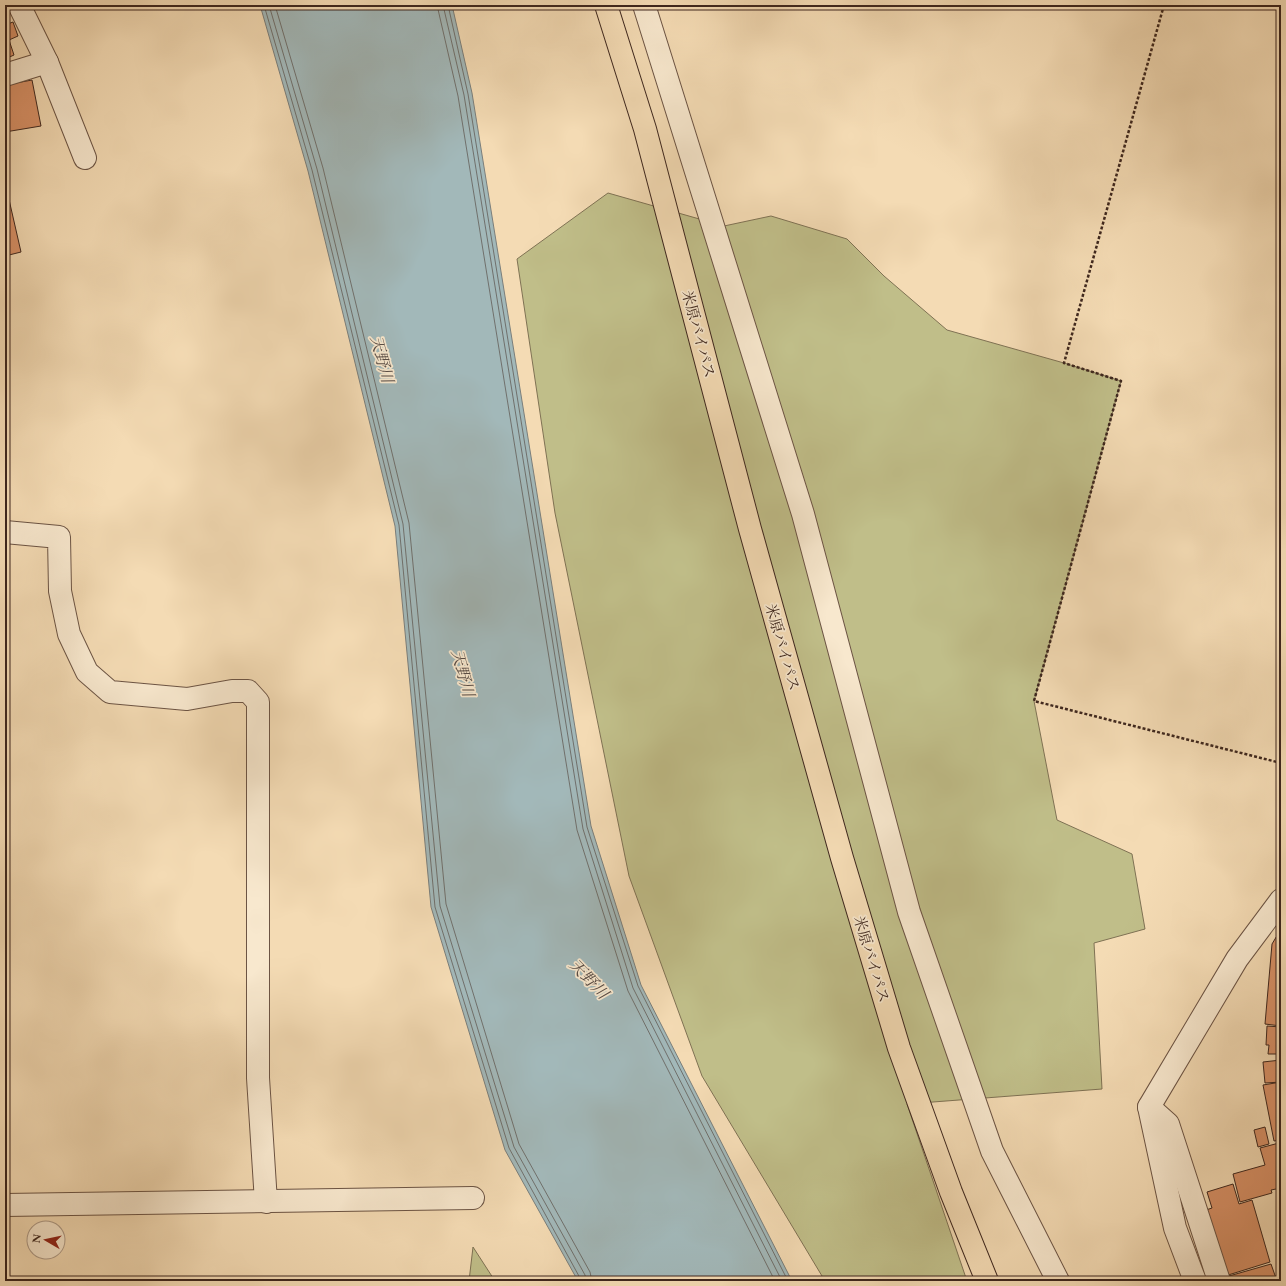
<svg xmlns="http://www.w3.org/2000/svg" width="1286" height="1286" font-family="'EB Garamond','Noto Serif JP',serif">
<rect width="100%" height="100%" fill="#f4dbb4"/>
<filter id="stains"><feTurbulence type="fractalNoise" baseFrequency=".005" numOctaves="4"/><feColorMatrix values="0 0 0 0 .2 0 0 0 0 .09 0 0 0 0 .02 0 0 0 .5 -.17"/></filter>
<radialGradient id="worn" r=".72"><stop offset=".6" stop-color="#630" stop-opacity="0"/><stop offset="1" stop-color="#630" stop-opacity=".3"/></radialGradient>
<g fill="#c0be89" stroke="#7f7254">
<polygon points="608,193 724,226 771,216 847,239 884,276 947,330 1064,363 1121,381 1034,701 1057,820 1132,854 1145,929 1094,943 1102,1089 907,1104 967,1281 825,1281 702,1076 629,876 555,513 517,259"/>
<polygon points="473,1247 495,1281 469,1281"/>
</g>
<polygon fill="#a2b8b9" stroke="#7a7e7b" points="260,5 452,5 472,93 591,826 641,985 792,1281 578,1281 505,1150 431,907 395,526 308,171"/>
<g fill="none" stroke-linecap="round" stroke-linejoin="round">
<g stroke="#70706c" stroke-width="1">
<polyline points="264,5 312,170 399,525 435,907 509,1148 580,1278 581,1281"/>
<polyline points="269,5 317,169 403,524 440,906 514,1147 585,1275 586,1281"/>
<polyline points="275,5 323,168 409,523 446,904 519,1144 590,1272 592,1281"/>
<polyline points="437,5 458,96 577,830 628,991 775,1281"/>
<polyline points="443,5 464,95 583,829 633,988 782,1281"/>
<polyline points="448,5 468,94 587,827 638,986 788,1281"/>
</g>
</g>
<g fill="#d89167" stroke="#3e271e">
<polygon points="13,22 18,36 9,40 14,55 5,59 5,25"/>
<polygon points="32,80 41,126 5,132 5,85"/>
<polygon points="5,182 21,252 5,256"/>
<polygon points="1281,929 1281,1026 1265,1024 1272,944"/>
<polygon points="1267,1026 1281,1027 1281,1054 1268,1054 1269,1045 1266,1045"/>
<polygon points="1281,1060 1281,1082 1265,1083 1263,1062"/>
<polygon points="1281,1082 1281,1140 1274,1141 1263,1085"/>
<polygon points="1265,1127 1269,1144 1258,1147 1254,1130"/>
<polygon points="1279,1143 1281,1149 1281,1188 1271,1190 1272,1193 1240,1202 1233,1174 1265,1165 1260,1148"/>
<polygon points="1233,1184 1239,1204 1252,1200 1270,1262 1225,1276 1206,1210 1212,1208 1207,1192"/>
<polygon points="1271,1264 1277,1281 1230,1281 1229,1276"/>
</g>
<g fill="none" stroke-linecap="round" stroke-linejoin="round">
<defs>
<g id="minor">
<polyline points="19,5 47,62 85,158"/>
<polyline points="644,5 803,514 909,912 992,1151 1058,1281"/>
<polyline points="5,75 47,62"/>
<polyline points="5,532 59,537 60,591 69,634 87,672 110,692 187,699 232,691 248,691 258,702 258,1078 266,1202"/>
<polyline points="1149,1107 1168,1124 1219,1281"/>
<polyline points="5,1205 473,1198"/>
<polyline points="1195,1281 1175,1228 1149,1107 1237,959 1281,900"/>
</g>
<polyline id="highway" points="606,5 645,129 750,529 842,858 899,1048 951,1192 987,1281"/>
</defs>
<use href="#minor" stroke="#6c5444" stroke-width="24"/>
<use href="#highway" stroke="#3e271e" stroke-width="24"/>
<polyline stroke="#3e271e" stroke-width="2.5" stroke-dasharray="3 2" stroke-linecap="butt" points="1164,5 1064,363 1121,381 1034,701 1281,763"/>
<use href="#minor" stroke="#f8e8ce" stroke-width="22"/>
<use href="#highway" stroke="#f4dbb4" stroke-width="22"/>
</g>
<g text-anchor="middle" dominant-baseline="central" stroke-width="3.5" stroke-linejoin="round" paint-order="stroke">
<g font-size="15" fill="#3e271e" stroke="#f8e8ce">
<text transform="translate(699 334) rotate(75)">米原バイパス</text>
<text transform="translate(783 647) rotate(74)">米原バイパス</text>
<text transform="translate(872 959) rotate(73)">米原バイパス</text>
</g>
<g font-size="16" font-style="italic" fill="#574b45" stroke="#f8e8ce">
<text transform="translate(382 359) rotate(75)">天野川</text>
<text transform="translate(463 673) rotate(75)">天野川</text>
<text transform="translate(589 979) rotate(46)">天野川</text>
</g>
</g>
<rect width="1286" height="1286" fill="none" stroke="#f4dbb4" stroke-width="20"/>
<rect x="6" y="6" width="1274" height="1274" fill="none" stroke="#3e271e" stroke-width="2"/>
<rect x="10" y="10" width="1266" height="1266" fill="none" stroke="#3e271e"/>
<g transform="translate(46 1240) rotate(279)"><circle r="19" fill="#f8e8ce" stroke="#ae9b88"/>
<path d="M0-3L7 15L0 10L-7 15Z" fill="#8f2418"/>
<text y="-6" font-size="11" font-weight="bold" text-anchor="middle" fill="#3e271e">N</text>
</g>
<rect width="100%" height="100%" filter="url(#stains)"/>
<rect width="100%" height="100%" fill="url(#worn)"/>
</svg>
